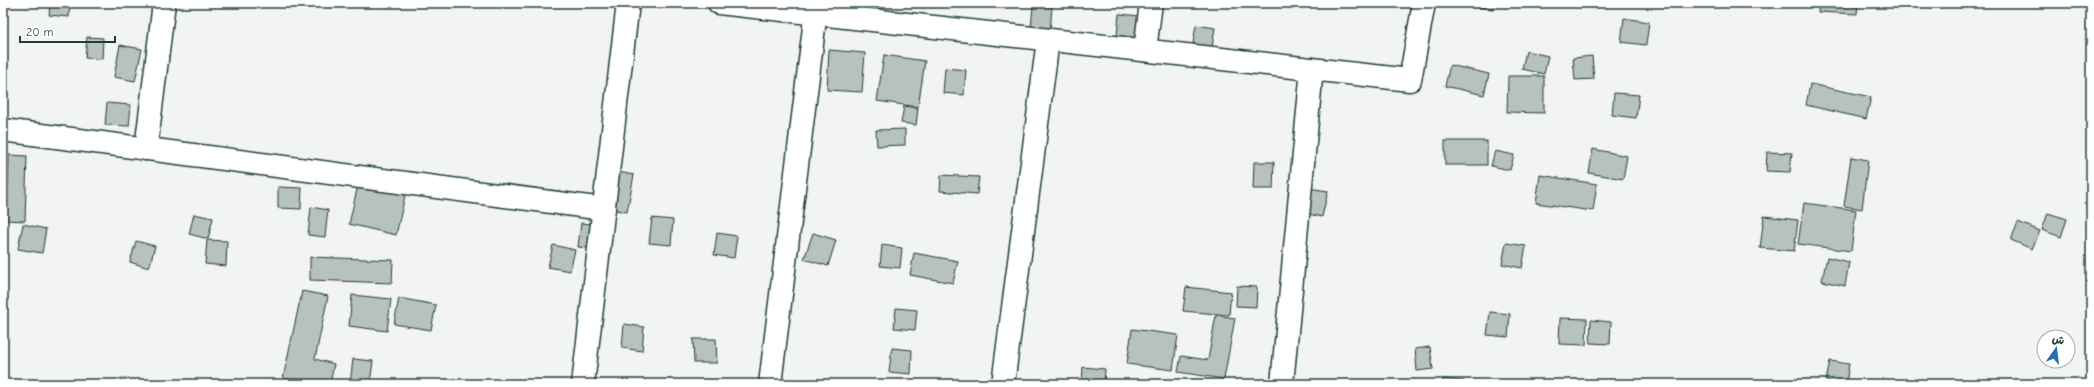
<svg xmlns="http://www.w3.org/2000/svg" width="2094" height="387" font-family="'Comic Neue','Playpen Sans Arabic',sans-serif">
<rect width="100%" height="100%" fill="#f2f3f3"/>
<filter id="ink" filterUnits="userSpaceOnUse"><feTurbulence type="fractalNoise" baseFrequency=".025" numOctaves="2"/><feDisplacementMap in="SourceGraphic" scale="8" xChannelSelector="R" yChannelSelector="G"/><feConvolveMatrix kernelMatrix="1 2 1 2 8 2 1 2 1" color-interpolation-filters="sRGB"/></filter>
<g filter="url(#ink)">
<g fill="#b7c1bd" stroke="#1f3d34">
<polygon points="50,3 70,3 69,17 49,15"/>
<polygon points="1457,3 1496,3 1495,9 1457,5"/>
<polygon points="1819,3 1858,3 1857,14 1818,12"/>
<polygon points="1033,6 1052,7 1050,31 1031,29"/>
<polygon points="1119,14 1140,16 1137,38 1117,36"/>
<polygon points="1624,18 1649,22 1646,45 1621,42"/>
<polygon points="1196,25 1215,28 1212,47 1193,44"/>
<polygon points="87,37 103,38 102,59 85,58"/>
<polygon points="120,45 142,49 135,81 114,77"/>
<polygon points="829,50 865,53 862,92 827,90"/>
<polygon points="1526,51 1548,56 1544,74 1522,69"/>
<polygon points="884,55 925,61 918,107 877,101"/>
<polygon points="1592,56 1594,79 1575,80 1573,58"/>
<polygon points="1450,65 1489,74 1484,95 1445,86"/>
<polygon points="945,68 966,70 964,95 943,93"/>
<polygon points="1508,76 1544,76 1544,113 1507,112"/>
<polygon points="1810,84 1871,97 1866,119 1806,105"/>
<polygon points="1614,93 1639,95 1636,118 1612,115"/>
<polygon points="107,103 131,105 129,126 105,125"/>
<polygon points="904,106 918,108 916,125 901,123"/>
<polygon points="905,129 905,145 877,146 876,130"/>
<rect x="1445" y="141" width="42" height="24"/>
<polygon points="1593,149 1627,156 1623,179 1589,173"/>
<polygon points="1495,151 1514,155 1510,170 1491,166"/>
<polygon points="1767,152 1792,153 1790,172 1766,171"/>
<polygon points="9,155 27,156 25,221 6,220"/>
<polygon points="1851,157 1868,160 1862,209 1844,206"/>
<polygon points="1254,162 1274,162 1273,189 1253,189"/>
<polygon points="602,169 634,175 627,212 595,206"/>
<polygon points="941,175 979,177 977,194 940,191"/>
<polygon points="1540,175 1597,184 1593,211 1536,203"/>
<polygon points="360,176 407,187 396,235 349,224"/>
<polygon points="278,187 302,188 301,209 278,208"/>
<polygon points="1308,188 1328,191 1322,217 1304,213"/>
<polygon points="1804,203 1856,210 1851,251 1798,244"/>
<polygon points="311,207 328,210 325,237 308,235"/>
<polygon points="2048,213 2067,219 2061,237 2042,230"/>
<polygon points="194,214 213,218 208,239 189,234"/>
<polygon points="1764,216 1798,220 1794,251 1760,248"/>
<polygon points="652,218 673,220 671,245 649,243"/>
<polygon points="2018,222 2040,231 2032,249 2011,240"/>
<polygon points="581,223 601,225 599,249 578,247"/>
<polygon points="23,224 46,229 42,253 18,249"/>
<polygon points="717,233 737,236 734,258 714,255"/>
<polygon points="813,233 836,240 828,266 804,259"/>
<polygon points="207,240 227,241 226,266 205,264"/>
<polygon points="136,241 155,246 149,268 130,262"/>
<polygon points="1506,243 1526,246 1522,268 1502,264"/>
<polygon points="553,245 575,250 570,271 548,267"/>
<polygon points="882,245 902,248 900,268 880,266"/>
<polygon points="914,253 958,261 953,283 910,275"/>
<polygon points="310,257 393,260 392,283 310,280"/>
<polygon points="1827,257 1849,262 1845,286 1822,281"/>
<polygon points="1237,286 1257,287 1256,307 1236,306"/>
<polygon points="1186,287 1231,292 1229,315 1183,311"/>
<polygon points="302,291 328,296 315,359 334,364 330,384 311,384 283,378"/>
<polygon points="352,295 391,299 387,331 349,326"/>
<polygon points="399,298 436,305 431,330 394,324"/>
<polygon points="896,308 917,310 915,330 894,328"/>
<polygon points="1490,312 1510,314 1508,337 1487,335"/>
<polygon points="1216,315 1235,318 1224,379 1178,372 1181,356 1208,360"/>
<polygon points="1560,318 1587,319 1586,345 1559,344"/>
<polygon points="1591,320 1611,322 1610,344 1590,343"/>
<polygon points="624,324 644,327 642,351 622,348"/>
<polygon points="1132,329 1178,335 1173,370 1127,364"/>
<polygon points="693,339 716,339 717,363 694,363"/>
<polygon points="1430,347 1433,369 1417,371 1415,349"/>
<polygon points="892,348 912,350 911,374 889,372"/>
<polygon points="353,359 373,361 370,384 350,384"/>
<polygon points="1830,361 1849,364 1846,384 1826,381"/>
<polygon points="1083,367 1105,369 1104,384 1082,384"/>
<polygon points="1443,379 1464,381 1464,384 1443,384"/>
</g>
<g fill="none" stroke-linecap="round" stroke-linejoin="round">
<defs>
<g id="minor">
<polyline points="719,3 1410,80 1424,3"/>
<polyline points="1145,50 1151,3"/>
<polyline points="3,130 604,209"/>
<polyline points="146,149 164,3"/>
<polyline points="583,384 628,3"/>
<polyline points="770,384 817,3"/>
<polyline points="1003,384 1048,40"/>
<polyline points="1282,384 1312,69"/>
</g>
</defs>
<use href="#minor" stroke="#1f3d34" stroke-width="25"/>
<use href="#minor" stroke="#fff" stroke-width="22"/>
</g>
</g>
<rect width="2094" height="387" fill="none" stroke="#fff" stroke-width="16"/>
<rect x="8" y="8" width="2078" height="371" fill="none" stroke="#1f3d34" stroke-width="1.5" filter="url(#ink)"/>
<g transform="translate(2056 349) rotate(14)"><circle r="19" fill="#ffffff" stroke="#a5b1ae"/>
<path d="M0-3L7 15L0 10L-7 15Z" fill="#1f6fb2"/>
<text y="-6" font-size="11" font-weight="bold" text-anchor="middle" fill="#1f3d34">ش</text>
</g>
<path d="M20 36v6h95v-6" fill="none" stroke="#1f3d34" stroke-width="2"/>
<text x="26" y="36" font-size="12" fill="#1f3d34" stroke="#ffffff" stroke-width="3" paint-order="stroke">20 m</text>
</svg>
